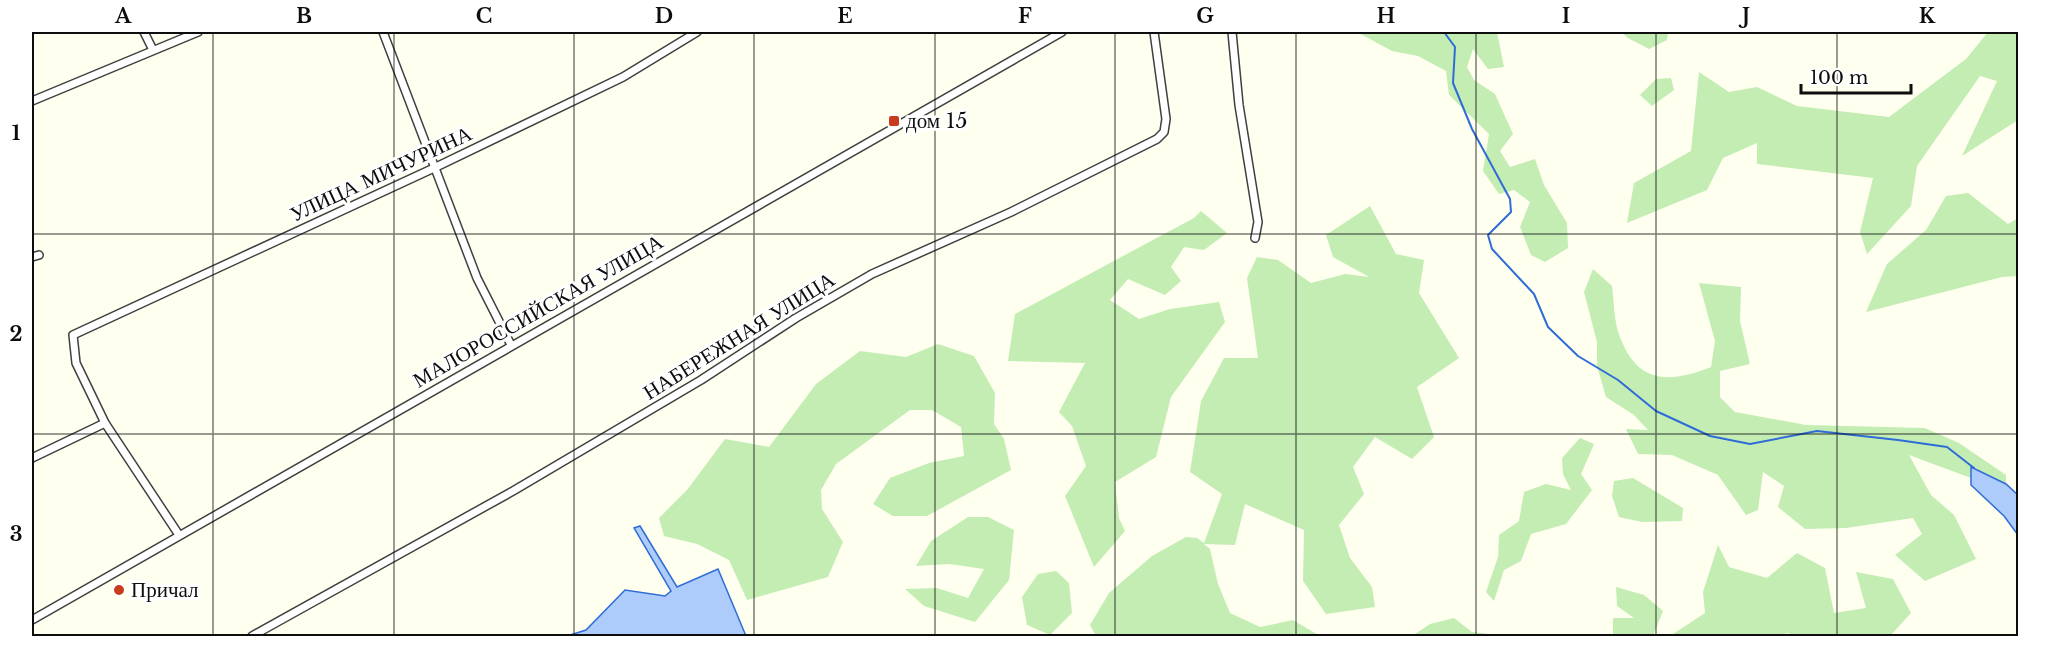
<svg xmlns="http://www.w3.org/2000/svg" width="2050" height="668" font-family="'Libre Baskerville',serif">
<rect width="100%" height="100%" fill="#feffee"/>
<g fill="#c4edb4">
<polygon points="1357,32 1497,32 1504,67 1488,69 1473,49 1467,67 1474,80 1495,94 1513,134 1500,151 1510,167 1535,159 1544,185 1567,223 1568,248 1545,262 1531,255 1520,227 1530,202 1514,190 1499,194 1483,171 1489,134 1449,95 1446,71 1418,56 1392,51"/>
<polygon points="1621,32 1668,32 1667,40 1649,49 1628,38"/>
<polygon points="1988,32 2018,32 2018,120 1962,156 1997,81 1980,76 1917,166 1911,206 1867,254 1860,232 1873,178 1757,164 1757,143 1723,158 1707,190 1627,223 1634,183 1691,151 1699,72 1729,92 1757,87 1797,106 1889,117 1966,59"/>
<polygon points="1671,78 1674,90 1652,106 1640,95 1656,79"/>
<polygon points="1968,193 2008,224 2018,218 2018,276 2002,277 1866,312 1887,264 1926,230 1946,196"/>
<polygon points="1370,206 1396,254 1424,260 1419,293 1459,358 1417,387 1434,437 1412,459 1375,437 1353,467 1364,494 1339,525 1350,558 1372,587 1375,607 1326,614 1303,581 1304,530 1245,504 1235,545 1204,544 1210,549 1218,584 1230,613 1260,627 1293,620 1320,636 1096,636 1090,625 1109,593 1152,556 1186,537 1197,538 1204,543 1222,494 1190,472 1201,401 1224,358 1258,358 1247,278 1257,257 1278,260 1311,283 1345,274 1369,277 1333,257 1326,235"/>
<polygon points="1201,211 1227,233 1204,250 1184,247 1171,267 1181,281 1165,295 1128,279 1110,300 1139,319 1170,309 1219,302 1225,322 1171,397 1156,457 1115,482 1119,518 1125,531 1094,567 1065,496 1086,466 1072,426 1059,412 1085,363 1008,361 1015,314 1194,218"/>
<path d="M1593 269 1612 286C1614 302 1614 323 1620 337 1638 385 1670 383 1711 367L1715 341 1699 283 1741 287 1740 321 1750 364 1720 371V397L1735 412 1806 425 1925 428 1959 443 2006 475V484L1975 468 1971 478 1909 455 1931 495 1954 515 1976 559 1925 581 1895 555 1922 534 1913 518 1846 528 1805 529 1778 507 1784 486 1763 472 1758 510 1746 515 1718 475 1672 455 1638 454 1626 429 1648 430 1634 415 1606 397 1597 366V342L1584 292Z"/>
<polygon points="938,344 974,356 995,393 994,424 1004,439 1011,470 927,516 893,516 873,504 890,478 929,463 964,456 961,427 932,410 910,410 836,464 821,490 822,509 843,542 828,577 747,600 729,560 697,544 664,536 659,518 687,490 725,439 769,447 816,384 860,351 906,357"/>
<polygon points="1580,438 1594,444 1581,474 1592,490 1566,524 1531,534 1521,561 1504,570 1494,601 1486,592 1498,557 1499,535 1519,521 1524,492 1546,484 1571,490 1563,474 1562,458"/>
<polygon points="1633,478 1683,508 1682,521 1642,522 1619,517 1612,496 1614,481"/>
<polygon points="968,517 988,517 1014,530 1009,580 975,622 924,606 905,589 937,588 968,598 984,569 949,564 916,566 931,541"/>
<polygon points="1718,545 1729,567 1767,578 1797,553 1825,568 1834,613 1866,608 1856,572 1893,579 1911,613 1890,636 1793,636 1788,633 1777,636 1670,636 1705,613 1703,592"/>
<polygon points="1056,571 1069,583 1072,613 1050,635 1027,625 1022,597 1038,574"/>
<polygon points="1616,587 1644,595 1663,611 1653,636 1613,636 1613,618 1634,618 1617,606"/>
<polygon points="1454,618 1472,632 1505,636 1412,636 1430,624"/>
</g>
<g fill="#aeccfb" stroke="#2f6cd8" stroke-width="1.5">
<polygon points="1971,467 2006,484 2018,495 2018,535 2004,516 1971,485"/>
<polygon points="640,526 677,587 718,569 746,636 567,636 586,630 625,590 665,596 671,591 634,528"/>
</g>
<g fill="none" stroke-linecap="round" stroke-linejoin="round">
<polyline stroke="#2f6cd8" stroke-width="2" points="1444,32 1455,47 1453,83 1472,129 1510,199 1511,212 1488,235 1492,249 1534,294 1548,327 1578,356 1618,380 1656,411 1710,436 1750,444 1817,431 1898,440 1947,447 1974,468"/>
<defs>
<g id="minor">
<polyline points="144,32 153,50"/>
<polyline points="383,32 477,278 511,345"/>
<polyline points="1232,32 1239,105 1258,222 1255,238"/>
<polyline points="32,101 198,32"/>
<polyline points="32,257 39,255"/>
<polyline points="32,458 105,423"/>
<polyline points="179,535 105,423 76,363 73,335 434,168 623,77 697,32"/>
<polyline points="32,620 1062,32"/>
<polyline points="252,636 513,491 701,380 796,318 872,274 1011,212 1157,139 1164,132 1166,119 1154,32"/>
</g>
</defs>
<use href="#minor" stroke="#404040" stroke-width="10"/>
<use href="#minor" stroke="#fff" stroke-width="7"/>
</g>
<path fill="none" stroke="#0d0d0d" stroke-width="1.5" stroke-opacity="0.55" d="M213 32V636M394 32V636M574 32V636M754 32V636M935 32V636M1115 32V636M1296 32V636M1476 32V636M1656 32V636M1837 32V636M32 234H2018M32 434H2018"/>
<g fill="#c93b1a" stroke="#fff" stroke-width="2">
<rect x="888" y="115" width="12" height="12" rx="3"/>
<circle cx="119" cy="590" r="6"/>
</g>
<g text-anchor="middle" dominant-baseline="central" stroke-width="6" stroke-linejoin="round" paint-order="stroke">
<g font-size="21" fill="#0d0d0d" stroke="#fff" text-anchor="start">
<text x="906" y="121">дом 15</text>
<text x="131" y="590">Причал</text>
</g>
<g font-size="21" fill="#0d0d0d" stroke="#fff">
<text transform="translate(381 174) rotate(-25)">УЛИЦА МИЧУРИНА</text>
<text transform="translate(538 311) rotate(-30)">МАЛОРОССИЙСКАЯ УЛИЦА</text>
<text transform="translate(739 336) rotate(-32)">НАБЕРЕЖНАЯ УЛИЦА</text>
</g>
</g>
<rect width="2050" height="668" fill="none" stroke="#ffffff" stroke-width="66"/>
<path d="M1801 84v9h110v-9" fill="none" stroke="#0d0d0d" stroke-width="3"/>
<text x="1810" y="84" font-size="18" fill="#0d0d0d" stroke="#ffffff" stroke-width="4.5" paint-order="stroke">100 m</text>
<rect x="33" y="33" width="1984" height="602" fill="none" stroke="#0d0d0d" stroke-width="2"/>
<g font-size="20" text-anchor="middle" font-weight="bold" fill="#0d0d0d">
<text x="123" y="23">A</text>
<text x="304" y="23">B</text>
<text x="484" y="23">C</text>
<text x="664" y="23">D</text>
<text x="845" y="23">E</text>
<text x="1025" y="23">F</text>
<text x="1205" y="23">G</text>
<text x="1386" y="23">H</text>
<text x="1566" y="23">I</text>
<text x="1746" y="23">J</text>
<text x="1927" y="23">K</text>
<text x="16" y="140">1</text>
<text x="16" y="341">2</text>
<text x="16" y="541">3</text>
</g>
</svg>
